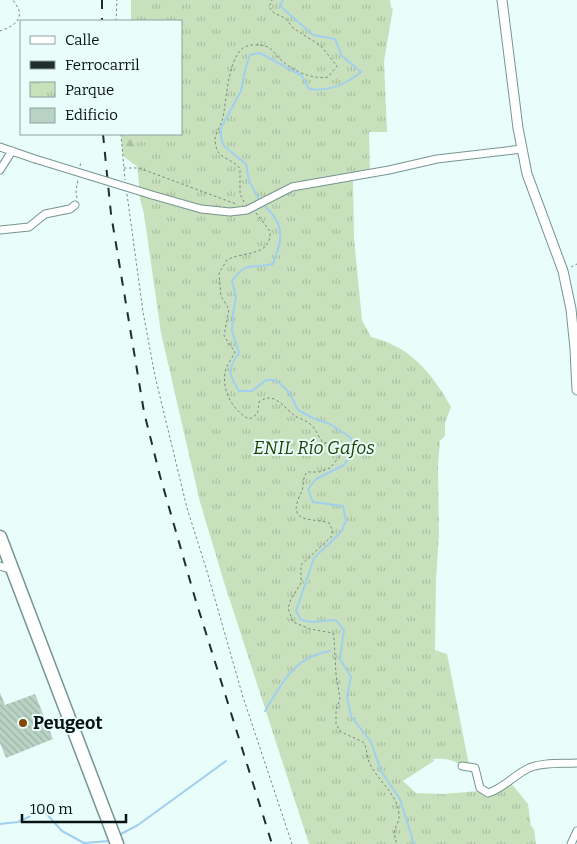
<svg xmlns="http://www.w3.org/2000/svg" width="577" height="844" font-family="Bitter,serif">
<defs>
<pattern id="forest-firs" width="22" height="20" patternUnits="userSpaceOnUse" patternTransform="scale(1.25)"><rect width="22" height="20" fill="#c8e1bc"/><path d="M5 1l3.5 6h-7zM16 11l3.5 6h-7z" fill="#aac0a1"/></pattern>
<pattern id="park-tufts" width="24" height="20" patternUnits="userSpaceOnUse" patternTransform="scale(1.25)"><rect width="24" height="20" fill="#c8e1bc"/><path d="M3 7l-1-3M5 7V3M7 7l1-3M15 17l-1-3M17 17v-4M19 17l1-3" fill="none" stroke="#aac0a1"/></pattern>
<pattern id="building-back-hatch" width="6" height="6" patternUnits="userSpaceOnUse" patternTransform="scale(1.25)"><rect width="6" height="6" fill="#b8d3c4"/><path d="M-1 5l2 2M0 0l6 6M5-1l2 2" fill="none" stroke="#9db4a8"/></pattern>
</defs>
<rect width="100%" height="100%" fill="#e9fefb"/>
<polygon fill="url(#forest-firs)" points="121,134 143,134 139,168 123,156"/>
<path fill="url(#park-tufts)" d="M131 0H390L391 7 393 9 384 61 387 132H369L370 171 356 176 353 181 354 238 362 320 371 337C378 339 386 341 393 345 418 356 438 383 451 407L445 423V436L440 441 438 466 439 534 436 580 435 650 447 654 469 765H460C454 759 442 758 433 759L434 761 403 781 416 793 443 794 479 791 483 794 510 782 528 804 531 826 534 829 536 844H309L224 582 200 502 161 333 144 214 140 199 135 134H181V21H131Z"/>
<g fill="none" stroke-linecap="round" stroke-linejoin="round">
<g stroke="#a1cfef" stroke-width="2">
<path d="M258 198 249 181 246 164 224 146 221 138V128L241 91 245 70 250 55 260 53 302 76 309 89C329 92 345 85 361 72L342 56 335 39 313 35 280 6 283 0"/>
<path d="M266 207C286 227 282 239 273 264 251 270 248 259 232 281L236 297 233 314 232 331 239 353C227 370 228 373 239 391H252L266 380H276L289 392 298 410 313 418 330 424 351 438 354 450 344 465 316 479 308 489 313 502 343 506 346 521 341 532 314 558 296 611 301 620 312 622 336 620 344 630 340 659 351 677 347 697 351 716 371 742 381 771 400 799 414 844"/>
<path d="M265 711C283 682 293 657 330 651"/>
<polyline points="0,824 18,822 43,810 62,831 84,843 109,841"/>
<polyline points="121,834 138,825 226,761"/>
</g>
</g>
<polygon fill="url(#building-back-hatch)" points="0,693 5,705 35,694 53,739 6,758 0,743"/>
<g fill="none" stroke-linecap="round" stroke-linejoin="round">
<defs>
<g id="minor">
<polyline points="0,147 35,159"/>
<polyline points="0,170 12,151"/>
<polyline points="152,195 201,209 230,212 247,210 292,187 389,170 437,159 522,149"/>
<polyline points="0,230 29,227 45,214 70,209 75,205"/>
<polyline points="0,566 13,570"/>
<path d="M462 766 475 768 480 788 488 793C504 788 514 775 529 768 543 762 562 764 577 763"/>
<polyline points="571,844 577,831"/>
</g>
<polyline id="tertiary" points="502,0 518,128 527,174 563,271 571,309 575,349 577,390"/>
<polyline id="trunk" points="0,537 117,844"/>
</defs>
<use href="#minor" stroke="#759591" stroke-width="9"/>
<use href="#tertiary" stroke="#759591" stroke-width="11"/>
<use href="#trunk" stroke="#759591" stroke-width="15"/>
<g stroke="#788886" stroke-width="1" stroke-dasharray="2.5 2.5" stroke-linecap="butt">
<polyline points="116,21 117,0"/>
<path d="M0 31C8 28 22 23 19 11 19 8 15 4 13 0"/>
<polyline points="121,134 125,180"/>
<polyline points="80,166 81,161"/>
<polyline points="124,168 139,168 236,204"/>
<polyline points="127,194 143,312 155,376 187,508 206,568 243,697 292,844"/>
<polyline points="77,198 76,191 78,179"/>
<path d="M244 202 240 194V169C235 160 221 159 217 150 216 148 215 142 215 139 216 133 220 127 222 121 227 101 227 66 240 51 246 43 260 44 268 47 273 50 276 55 280 59 291 70 312 80 328 77L337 66 321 46 293 28 285 18 274 13 269 7 272 0"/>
<path d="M256 213 270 231C272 257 243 251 227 260L219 273 221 296 229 309 224 336 235 352C232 359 226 365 225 373 222 391 233 411 249 419 261 413 257 412 259 402 274 390 284 408 295 416 300 419 306 420 310 424 316 428 318 438 324 443L342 441 344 451 330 468 319 472H307C302 479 304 484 302 491 300 495 298 499 297 503 291 524 318 518 329 523L332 529V536L301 565V583L291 599 288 608 293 622 310 629 333 633 334 638 336 674 340 699 336 710V724L341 732 363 742C368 749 366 757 370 764 378 781 398 795 399 814 400 827 390 826 397 844"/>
<polyline points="571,267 577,264"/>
</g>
<use href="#minor" stroke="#fff" stroke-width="7"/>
<use href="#tertiary" stroke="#fff" stroke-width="9"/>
<use href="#trunk" stroke="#fff" stroke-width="12"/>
<g stroke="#202d2b" stroke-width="2" stroke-dasharray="9 9" stroke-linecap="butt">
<polyline points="102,0 102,21"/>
<polyline points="103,134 111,214 144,412 160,476 195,598 272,844"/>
</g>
<defs>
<polyline id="minor-bridge" points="35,159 152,195"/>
</defs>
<use href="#minor-bridge" stroke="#759591" stroke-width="9" stroke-linecap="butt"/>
<use href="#minor-bridge" stroke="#fff" stroke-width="7"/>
</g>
<circle fill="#844607" stroke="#e9fefb" stroke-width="2" cx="23" cy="723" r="5"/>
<g text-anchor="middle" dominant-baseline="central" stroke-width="4" stroke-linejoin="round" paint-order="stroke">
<g font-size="18" font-style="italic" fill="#1f4203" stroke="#e9fefb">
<text x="314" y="448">ENIL Río Gafos</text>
</g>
<g font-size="18" font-weight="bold" fill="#081413" stroke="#e9fefb" text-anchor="start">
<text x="33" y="723">Peugeot</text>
</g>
</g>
<rect x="20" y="20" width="162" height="115" fill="#e9fefb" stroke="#8fa09e"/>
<rect x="30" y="36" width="25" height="8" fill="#ffffff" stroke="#8fa09e"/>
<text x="65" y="45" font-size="15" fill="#081413">Calle</text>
<rect x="30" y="61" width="25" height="8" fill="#202d2b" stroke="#8fa09e"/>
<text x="65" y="70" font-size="15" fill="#081413">Ferrocarril</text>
<rect x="30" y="82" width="25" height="15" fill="url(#park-tufts)" stroke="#8fa09e"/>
<text x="65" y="95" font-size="15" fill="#081413">Parque</text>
<rect x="30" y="108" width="25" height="15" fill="#b8d3c4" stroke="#8fa09e"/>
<text x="65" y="120" font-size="15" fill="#081413">Edificio</text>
<path d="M22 814v8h104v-8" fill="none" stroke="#081413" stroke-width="2.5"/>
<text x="30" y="814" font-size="15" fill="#081413" stroke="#e9fefb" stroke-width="4" paint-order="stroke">100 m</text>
</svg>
